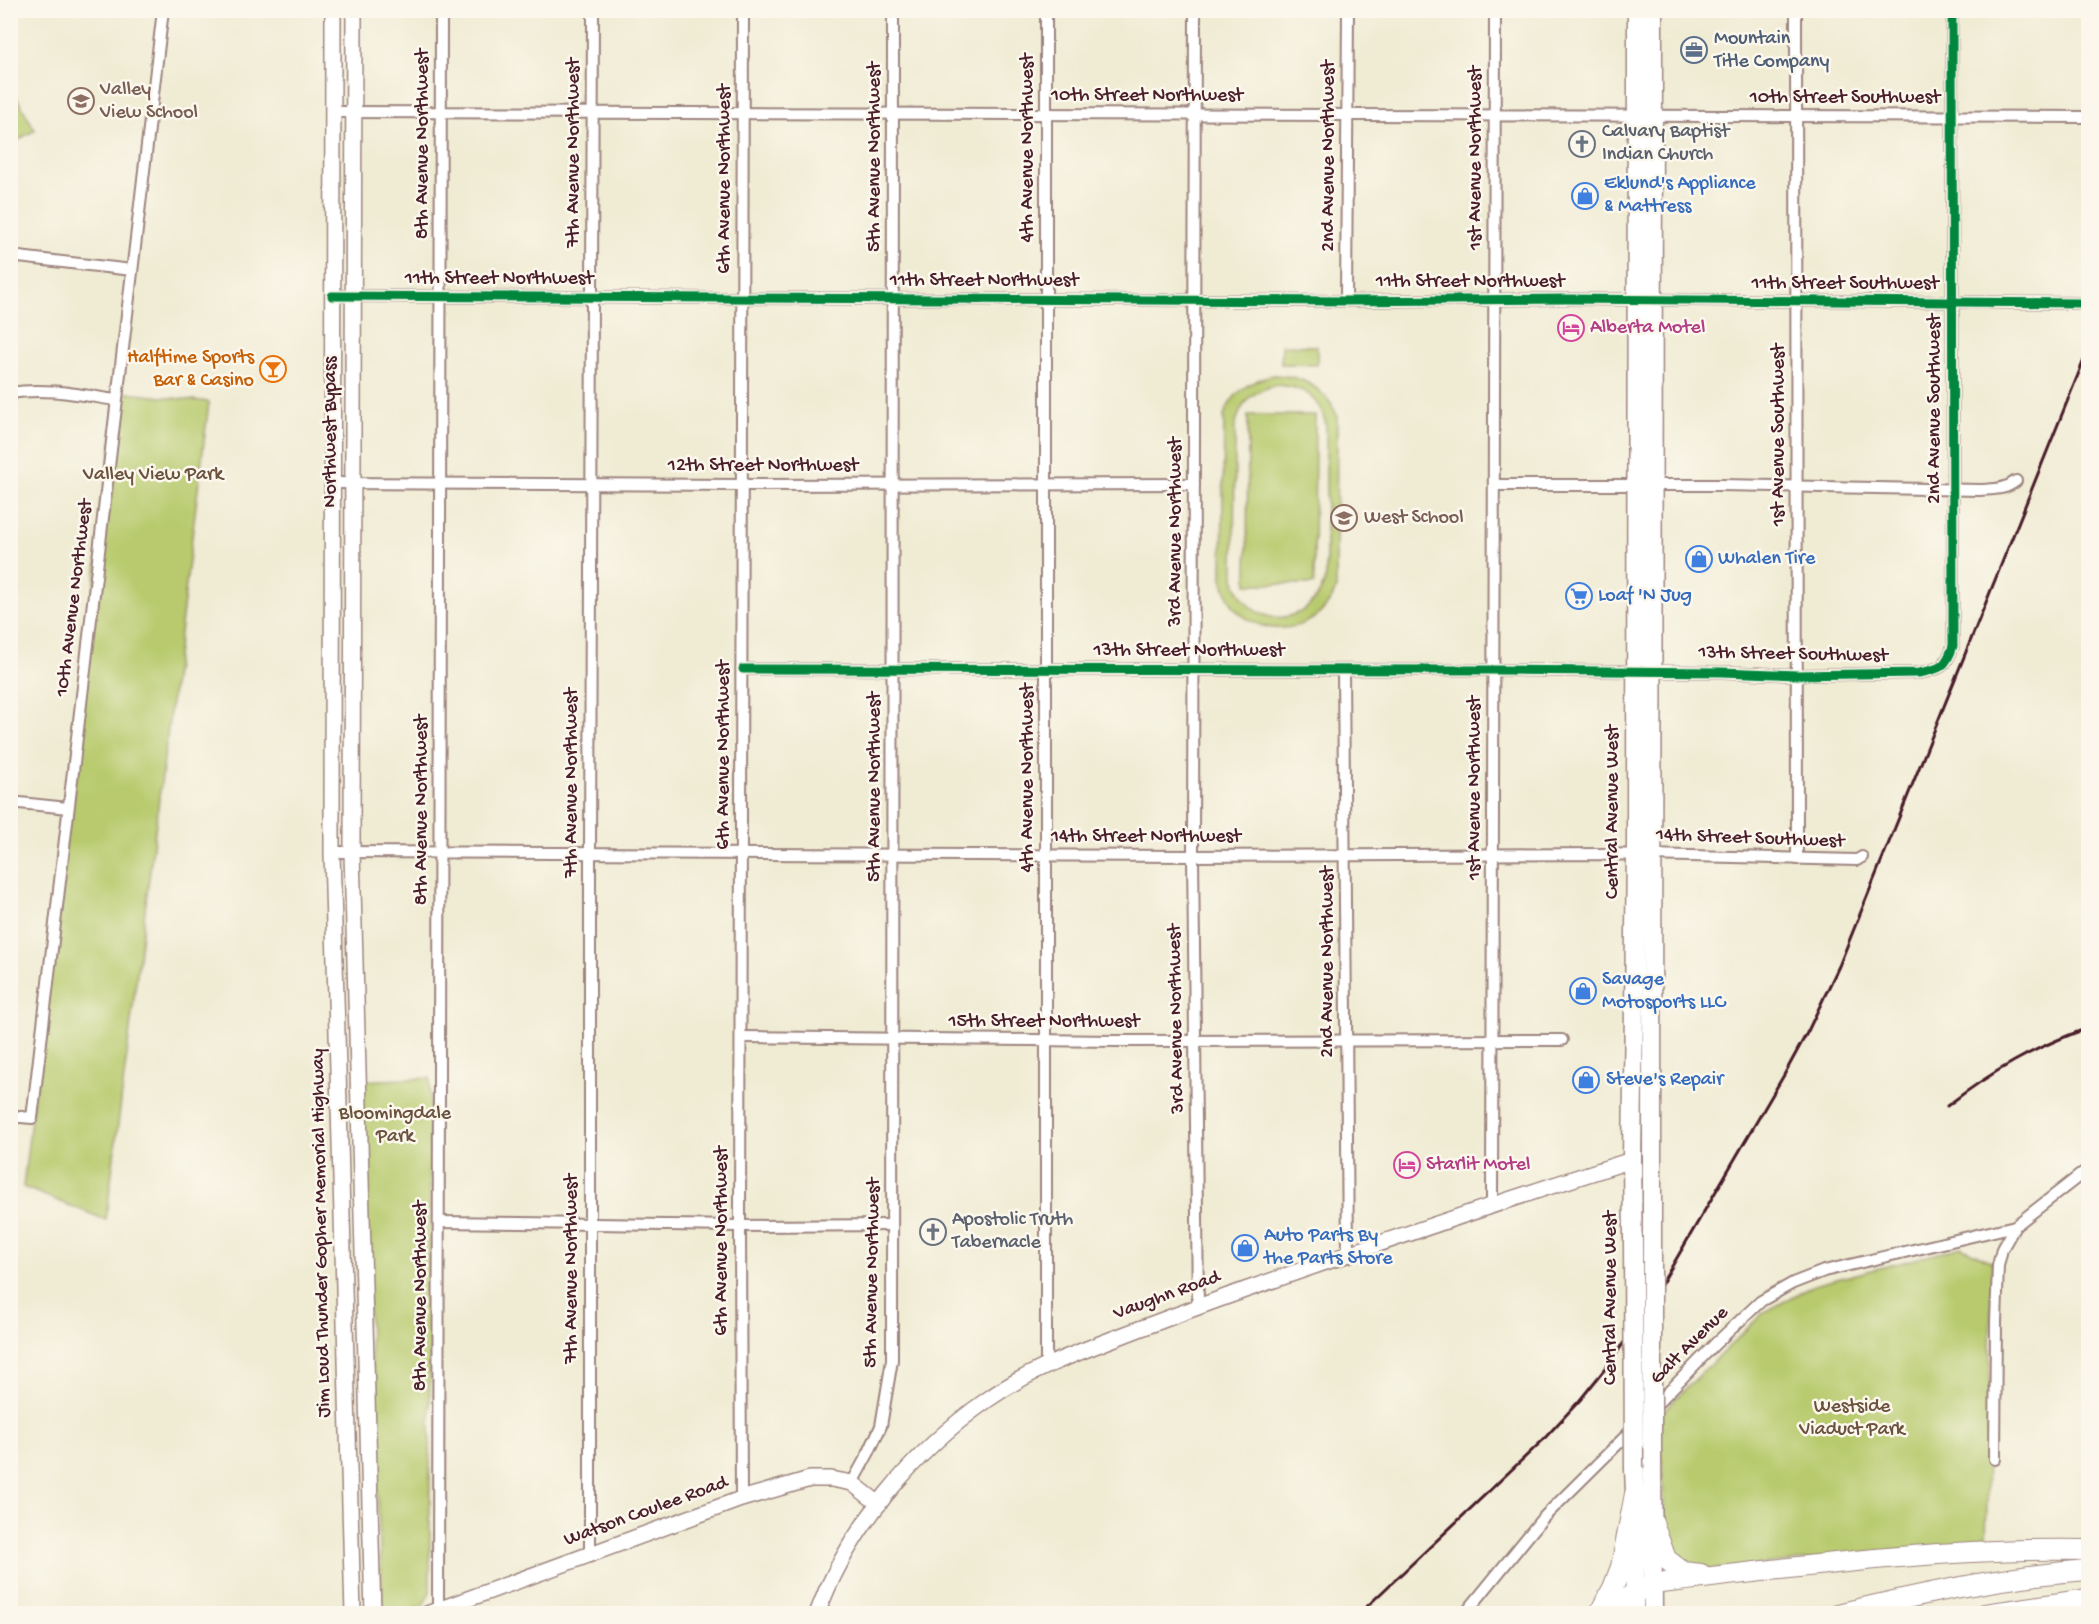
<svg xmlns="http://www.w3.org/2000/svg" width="2099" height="1624" font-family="'Gochi Hand',sans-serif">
<rect width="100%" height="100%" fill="#fbf7ec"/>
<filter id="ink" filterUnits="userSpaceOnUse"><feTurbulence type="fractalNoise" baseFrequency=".0167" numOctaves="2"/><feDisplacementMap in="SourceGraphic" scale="12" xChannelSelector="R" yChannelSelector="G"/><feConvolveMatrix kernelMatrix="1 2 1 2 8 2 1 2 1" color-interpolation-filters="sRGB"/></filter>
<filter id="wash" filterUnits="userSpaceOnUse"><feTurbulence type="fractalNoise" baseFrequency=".008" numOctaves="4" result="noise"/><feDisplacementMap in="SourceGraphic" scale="24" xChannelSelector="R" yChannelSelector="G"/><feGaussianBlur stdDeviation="1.35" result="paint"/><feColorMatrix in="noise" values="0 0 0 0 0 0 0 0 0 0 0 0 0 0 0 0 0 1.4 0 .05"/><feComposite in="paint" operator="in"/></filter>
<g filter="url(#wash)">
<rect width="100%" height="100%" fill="#f0ebd3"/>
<g fill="#b8ca6d" stroke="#81744c" stroke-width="1.5" fill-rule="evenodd">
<polygon points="16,96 35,130 15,142 11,135 10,99"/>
<polygon points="1282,345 1317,346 1317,365 1281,364"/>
<path d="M1274 375C1302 375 1326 389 1337 415L1336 588C1324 627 1274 641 1242 615 1230 606 1226 592 1222 579L1224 416C1232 392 1251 380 1274 375ZM1277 385C1305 387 1318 396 1326 424V576C1313 631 1245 631 1234 577L1235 426C1242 400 1252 391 1277 385Z"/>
<polygon points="117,392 209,402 106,1220 23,1187"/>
<polygon points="1248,415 1315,415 1314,584 1247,584"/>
<path d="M430 1078V1592L423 1606C411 1610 395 1618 383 1611L358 1081Z"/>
<polygon points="1961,1247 1992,1262 1986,1542 1701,1571 1679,1561 1666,1535 1659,1415 1763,1313 1814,1285"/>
</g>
</g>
<g filter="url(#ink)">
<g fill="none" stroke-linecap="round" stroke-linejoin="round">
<defs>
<g id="minor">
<polyline points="1195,10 1193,856 1198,1306"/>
<polyline points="1796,10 1797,859"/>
<polyline points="332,112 2088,117"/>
<polyline points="10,256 132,270"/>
<polyline points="332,296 1346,301 1565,299 2081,303 2088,300"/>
<polyline points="1346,301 1348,10"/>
<path d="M10 393C46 387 81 395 116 400"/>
<polyline points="333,483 743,485 1194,484"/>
<path d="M1494 485H1722L1980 490C1993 489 2005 490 2016 481"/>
<path d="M743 669 1493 670 1722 672 1797 675 1919 673C1941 669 1946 667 1953 646L1952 10"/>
<polyline points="1343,670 1348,1254"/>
<polyline points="10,802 68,808"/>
<polyline points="332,852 1193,856 1603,854 1857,860 1862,857"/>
<polyline points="741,1037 1116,1041 1562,1040"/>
<polyline points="10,1116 32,1118 163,10"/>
<polyline points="1492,1205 1495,10"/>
<polyline points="439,1222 740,1226 892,1225"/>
<polyline points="1046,1365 1046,10"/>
<polyline points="1652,1409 1715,1344 1761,1301 1793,1283 1824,1271 2015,1226"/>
<polyline points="1995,1459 1996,1322 1998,1266 2002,1249 2015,1226 2088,1169"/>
<polyline points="852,1483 869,1452 881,1426 892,1360 893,10"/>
<polyline points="741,1499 740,1226 743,10"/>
<polyline points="590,1555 590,853 593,10"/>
<polyline points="438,1610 441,10"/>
<polyline points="1465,1614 1542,1519 1633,1429"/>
</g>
<g id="secondary">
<polyline points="333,10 332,852 353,1614"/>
<polyline points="354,10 352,853 373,1614"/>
<polyline points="427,1614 741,1499 810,1479 831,1479 852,1483 879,1504"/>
<path d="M817 1614C848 1529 913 1452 987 1400 1028 1371 1071 1355 1118 1337 1160 1321 1202 1305 1245 1290 1374 1245 1502 1201 1632 1160"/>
</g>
<g id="trunk">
<polyline points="1652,1203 1653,10"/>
<polyline points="1633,1236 1632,1160 1636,854 1637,10"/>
<polyline points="1652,1444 1653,1614"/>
<polyline points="1634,1468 1636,1517 1634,1614"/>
</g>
<g id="motorway">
<polyline points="1653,1523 1666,1559 1683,1572 1701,1574"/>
<polyline points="1599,1614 1613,1588 1621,1567 1635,1494"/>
<path d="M1608 1614 1634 1593 1653 1584C1798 1567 1943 1547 2088 1550"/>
<path d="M1838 1614C1920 1594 2004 1576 2088 1570"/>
<polyline points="1985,1614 2088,1599"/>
</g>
</defs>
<use href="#minor" stroke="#9d857f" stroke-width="14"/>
<use href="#secondary" stroke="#9d857f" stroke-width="18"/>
<use href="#trunk" stroke="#9d857f" stroke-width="21"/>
<use href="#motorway" stroke="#9d857f" stroke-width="22"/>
<use href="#minor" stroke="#fff" stroke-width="10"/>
<use href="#secondary" stroke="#fff" stroke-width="15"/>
<use href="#trunk" stroke="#fff" stroke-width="18"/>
<use href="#motorway" stroke="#fff" stroke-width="20"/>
<g stroke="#4a1f2b" stroke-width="3">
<path d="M1947 1106C1992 1071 2035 1047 2088 1028"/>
<polyline points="1359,1614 1542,1441 1580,1400 1613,1359 1661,1285 1784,1075 1808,1031 1839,966 2088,350"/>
</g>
<defs>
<g id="trunk-bridge">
<polyline points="1652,1203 1652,1444"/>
<polyline points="1633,1236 1634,1468"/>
</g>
</defs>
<use href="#trunk-bridge" stroke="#9d857f" stroke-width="21" stroke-linecap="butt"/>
<use href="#trunk-bridge" stroke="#fff" stroke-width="18"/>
<defs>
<g id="cycleway">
<polyline points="332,296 1346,301 1565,299 2081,303 2088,300"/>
<path d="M743 669 1493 670 1722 672 1797 675 1919 673C1941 669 1946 667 1953 646L1952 10"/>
</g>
</defs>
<use href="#cycleway" stroke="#fbf7ec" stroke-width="13"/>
<use href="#cycleway" stroke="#00873e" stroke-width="9"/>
</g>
</g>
<defs>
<symbol id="office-ring" viewBox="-11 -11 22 22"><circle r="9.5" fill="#fbf7ec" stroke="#5c6f8a" stroke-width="1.5"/><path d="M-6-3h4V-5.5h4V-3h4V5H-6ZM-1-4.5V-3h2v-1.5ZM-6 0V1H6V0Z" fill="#5c6f8a"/></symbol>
<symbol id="school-ring" viewBox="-11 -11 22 22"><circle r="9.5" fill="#fbf7ec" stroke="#8d6e63" stroke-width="1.5"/><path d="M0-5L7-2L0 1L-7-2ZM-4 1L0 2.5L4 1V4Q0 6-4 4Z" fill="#8d6e63"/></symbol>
<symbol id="church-ring" viewBox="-11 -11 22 22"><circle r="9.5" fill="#fbf7ec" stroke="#6b7280" stroke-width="1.5"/><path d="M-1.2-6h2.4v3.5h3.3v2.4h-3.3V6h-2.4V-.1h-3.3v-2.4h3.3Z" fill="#6b7280"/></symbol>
<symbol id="shop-ring" viewBox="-11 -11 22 22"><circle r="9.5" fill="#fbf7ec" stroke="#3f7fe0" stroke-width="1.5"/><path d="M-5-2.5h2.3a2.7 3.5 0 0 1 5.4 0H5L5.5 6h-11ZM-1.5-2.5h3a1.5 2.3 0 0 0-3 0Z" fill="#3f7fe0"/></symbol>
<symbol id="hotel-ring" viewBox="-11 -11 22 22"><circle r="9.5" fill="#fbf7ec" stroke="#d1479c" stroke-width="1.5"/><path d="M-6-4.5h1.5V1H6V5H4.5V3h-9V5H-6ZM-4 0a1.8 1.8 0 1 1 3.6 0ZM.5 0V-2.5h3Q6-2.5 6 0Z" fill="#d1479c"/></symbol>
<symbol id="bar-ring" viewBox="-11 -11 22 22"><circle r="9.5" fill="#fbf7ec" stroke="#e8710a" stroke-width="1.5"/><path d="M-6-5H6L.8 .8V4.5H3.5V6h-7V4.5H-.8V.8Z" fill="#e8710a"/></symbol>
<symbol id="supermarket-ring" viewBox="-11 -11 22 22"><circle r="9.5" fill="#fbf7ec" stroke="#3f7fe0" stroke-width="1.5"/><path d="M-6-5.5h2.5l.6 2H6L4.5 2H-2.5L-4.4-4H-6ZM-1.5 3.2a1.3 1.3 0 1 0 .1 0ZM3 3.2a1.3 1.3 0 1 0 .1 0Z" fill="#3f7fe0"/></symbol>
</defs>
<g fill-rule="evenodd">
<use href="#office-ring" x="1679" y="35" width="30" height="30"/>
<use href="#school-ring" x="66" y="86" width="30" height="30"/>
<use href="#church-ring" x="1567" y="129" width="30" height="30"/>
<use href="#shop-ring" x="1570" y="181" width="30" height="30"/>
<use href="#hotel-ring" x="1556" y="313" width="30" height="30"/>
<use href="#bar-ring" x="258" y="354" width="30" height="30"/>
<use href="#school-ring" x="1329" y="503" width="30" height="30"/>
<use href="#shop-ring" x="1684" y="544" width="30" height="30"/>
<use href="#supermarket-ring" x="1564" y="581" width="30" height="30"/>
<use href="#shop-ring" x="1568" y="976" width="30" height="30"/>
<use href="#shop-ring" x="1571" y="1065" width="30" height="30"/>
<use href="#hotel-ring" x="1392" y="1150" width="30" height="30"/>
<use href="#church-ring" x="918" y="1217" width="30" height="30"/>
<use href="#shop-ring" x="1230" y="1233" width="30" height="30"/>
</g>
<g text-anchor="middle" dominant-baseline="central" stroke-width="5" stroke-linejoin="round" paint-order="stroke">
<g font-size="20" fill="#4e5e75" stroke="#fbf7ec" text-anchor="start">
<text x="1714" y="39">Mountain<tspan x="1714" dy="23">Title Company</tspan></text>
</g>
<g font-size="20" fill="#785e54" stroke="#fbf7ec" text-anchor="start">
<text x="100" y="90">Valley<tspan x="100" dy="23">View School</tspan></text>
<text x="1364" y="518">West School</text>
</g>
<g font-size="20" fill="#4a1f2b" stroke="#fbf7ec">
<text x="1147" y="96">10th Street Northwest</text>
<text x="1845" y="98">10th Street Southwest</text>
<text transform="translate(423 144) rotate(-90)">8th Avenue Northwest</text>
<text transform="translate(1028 148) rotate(-90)">4th Avenue Northwest</text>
<text transform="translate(574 153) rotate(-90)">7th Avenue Northwest</text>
<text transform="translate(1329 156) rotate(-90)">2nd Avenue Northwest</text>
<text transform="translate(875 157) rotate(-90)">5th Avenue Northwest</text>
<text transform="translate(1476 158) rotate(-90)">1st Avenue Northwest</text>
<text transform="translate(725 179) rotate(-90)">6th Avenue Northwest</text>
<text x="499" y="279">11th Street Northwest</text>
<text x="984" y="281">11th Street Northwest</text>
<text x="1470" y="282">11th Street Northwest</text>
<text x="1845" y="284">11th Street Southwest</text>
<text transform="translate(1935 409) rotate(-90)">2nd Avenue Southwest</text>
<text transform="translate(331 432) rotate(-90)">Northwest Bypass</text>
<text transform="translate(1779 435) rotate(-90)">1st Avenue Southwest</text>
<text x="763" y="466">12th Street Northwest</text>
<text transform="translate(1176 532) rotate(-90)">3rd Avenue Northwest</text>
<text transform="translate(75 598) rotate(-83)">10th Avenue Northwest</text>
<text x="1189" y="651">13th Street Northwest</text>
<text transform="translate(1793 655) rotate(1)">13th Street Southwest</text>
<text transform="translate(724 755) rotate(-90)">6th Avenue Northwest</text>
<text transform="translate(1028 778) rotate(-90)">4th Avenue Northwest</text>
<text transform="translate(572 783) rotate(-90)">7th Avenue Northwest</text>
<text transform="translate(875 787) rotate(-90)">5th Avenue Northwest</text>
<text transform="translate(1475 788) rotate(-90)">1st Avenue Northwest</text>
<text transform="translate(422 810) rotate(-90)">8th Avenue Northwest</text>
<text transform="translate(1613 812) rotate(-90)">Central Avenue West</text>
<text x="1146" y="837">14th Street Northwest</text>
<text transform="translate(1750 839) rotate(2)">14th Street Southwest</text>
<text transform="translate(1328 962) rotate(-90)">2nd Avenue Northwest</text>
<text transform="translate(1177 1019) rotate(-91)">3rd Avenue Northwest</text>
<text x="1044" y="1022">15th Street Northwest</text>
<text transform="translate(322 1233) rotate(-91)">Jim Loud Thunder Gopher Memorial Highway</text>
<text transform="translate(722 1241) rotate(-90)">6th Avenue Northwest</text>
<text transform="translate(572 1269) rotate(-90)">7th Avenue Northwest</text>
<text transform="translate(873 1273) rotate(-89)">5th Avenue Northwest</text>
<text transform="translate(421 1296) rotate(-90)">8th Avenue Northwest</text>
<text transform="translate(1167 1296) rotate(-20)">Vaughn Road</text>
<text transform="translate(1611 1298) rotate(-90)">Central Avenue West</text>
<text transform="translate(1690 1346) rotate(-45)">Galt Avenue</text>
<text transform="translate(646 1512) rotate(-20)">Watson Coulee Road</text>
</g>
<g font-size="20" fill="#5b616d" stroke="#fbf7ec" text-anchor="start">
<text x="1602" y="132">Calvary Baptist<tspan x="1602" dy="23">Indian Church</tspan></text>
<text x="952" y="1220">Apostolic Truth<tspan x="952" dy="23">Tabernacle</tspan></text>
</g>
<g font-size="20" fill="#366cbe" stroke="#fbf7ec" text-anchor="start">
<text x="1604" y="184">Eklund's Appliance<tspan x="1604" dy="23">&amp; Mattress</tspan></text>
<text x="1718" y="559">Whalen Tire</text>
<text x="1598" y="596">Loaf 'N Jug</text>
<text x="1602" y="980">Savage<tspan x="1602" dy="23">Motosports LLC</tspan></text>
<text x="1606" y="1080">Steve's Repair</text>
<text x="1264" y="1236">Auto Parts By<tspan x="1264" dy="23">the Parts Store</tspan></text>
</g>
<g font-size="20" fill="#b23c85" stroke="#fbf7ec" text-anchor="start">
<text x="1590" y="328">Alberta Motel</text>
<text x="1426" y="1165">Starlit Motel</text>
</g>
<g font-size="20" fill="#c56008" stroke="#fbf7ec" text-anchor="end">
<text x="254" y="358">Halftime Sports<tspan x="254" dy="23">Bar &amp; Casino</tspan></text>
</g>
<g font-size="20" fill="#6b523f" stroke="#fbf7ec">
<text x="153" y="475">Valley View Park</text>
<text x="395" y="1114">Bloomingdale<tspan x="395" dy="23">Park</tspan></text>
<text x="1852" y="1407">Westside<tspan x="1852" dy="23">Viaduct Park</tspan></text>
</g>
</g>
<rect width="2099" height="1624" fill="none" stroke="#fbf7ec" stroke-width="36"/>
</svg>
